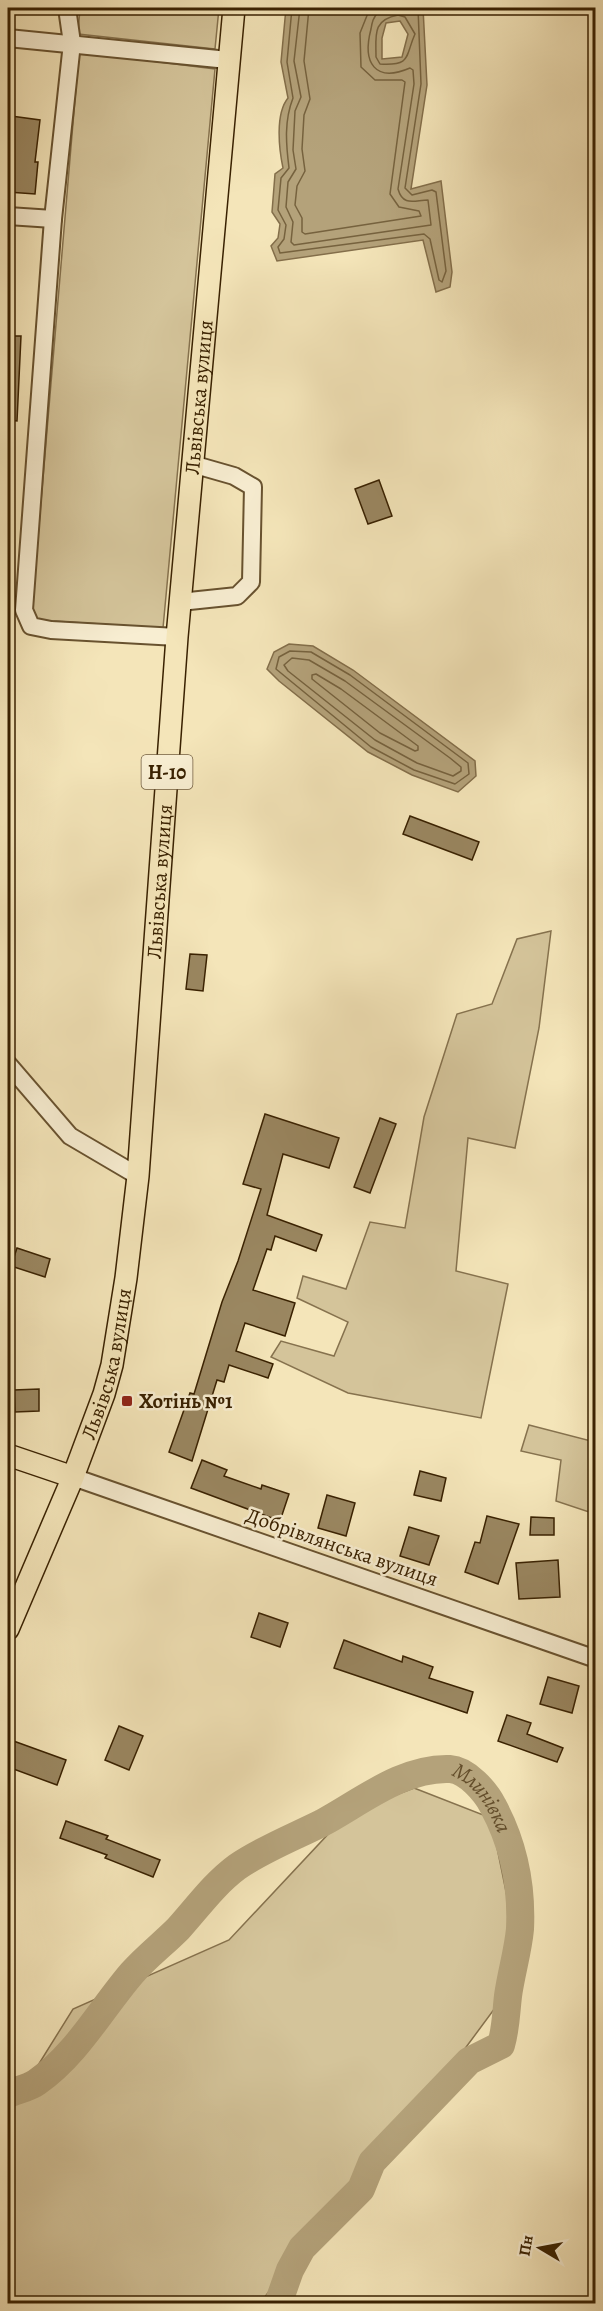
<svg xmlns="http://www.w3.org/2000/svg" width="603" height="2311" font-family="Alegreya,serif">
<rect width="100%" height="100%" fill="#f4e5b9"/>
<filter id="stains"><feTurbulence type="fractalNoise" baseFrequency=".00333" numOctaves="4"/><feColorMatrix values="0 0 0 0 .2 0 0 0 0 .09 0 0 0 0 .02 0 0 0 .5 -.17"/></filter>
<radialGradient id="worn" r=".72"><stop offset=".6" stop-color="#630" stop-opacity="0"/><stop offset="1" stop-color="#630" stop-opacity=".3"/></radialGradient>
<g fill="#d4c49a" stroke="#86724e" stroke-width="1.5">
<polygon points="80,8 219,8 215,49 78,34"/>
<polygon points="79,52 215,69 163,628 38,620 32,608"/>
<polygon points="551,931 539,1028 515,1148 468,1138 456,1271 508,1284 481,1418 348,1393 271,1357 281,1341 334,1356 348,1322 297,1298 303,1276 346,1289 370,1222 405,1228 424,1117 457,1014 492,1004 517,939"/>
<polygon points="529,1425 595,1442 595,1514 556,1501 561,1460 521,1451"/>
<polygon points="414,1788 491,1818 511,1916 498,2004 458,2058 352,2186 260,2303 8,2303 8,2079 32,2075 73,2009 229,1940 348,1813"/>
</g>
<g fill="#b4a27a" stroke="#836e4a" stroke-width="1.5" fill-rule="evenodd">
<path d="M286 8H423L427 85 411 189 441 181 452 272 450 287 436 292 423 240 277 261 271 246 278 238 280 224 272 212 275 174 283 168C279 149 275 114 288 98L281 62ZM400 21 408 34 402 57 382 59V38L386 23Z"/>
<polygon points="289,644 313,646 353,670 475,761 476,776 458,792 412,775 368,752 279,681 267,669 274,652"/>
</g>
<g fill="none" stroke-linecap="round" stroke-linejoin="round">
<g stroke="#76623e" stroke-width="1.5">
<path d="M292 8 287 62 293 98C284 121 286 144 289 168L281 178 278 210 286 225 284 239 278 247 280 253 424 234 430 239 439 280 442 282 446 271 436 192 432 190 412 195 405 188 421 84 418 8"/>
<path d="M300 8 294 61 301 97 295 111 293 150 296 169 288 182 286 207 293 222 291 242 294 245 431 225 428 200C415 200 403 207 398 189L414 84 413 70 410 68C375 83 362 63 371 29 372 23 373 17 378 13 383 9 390 9 396 8"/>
<polyline points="309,8 304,61 310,99 304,115 302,149 305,171 297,186 295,205 302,218 302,232 305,234 421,216 419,211 399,207 390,194 405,82 402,80 375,80 361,67 360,33 370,8"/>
<path d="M398 15 405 17 415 34C405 56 412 66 380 64L376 57C376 35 372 20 398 15Z"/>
<polygon points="290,651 311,652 350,675 468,763 469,774 455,784 414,770 371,747 276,669 279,657"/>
<polygon points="292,658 309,660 345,681 450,758 461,767 461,771 453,776 417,763 375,740 288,671 284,665"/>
<polygon points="316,674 341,689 418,746 418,750 415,751 380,733 312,679 312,675"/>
</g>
<path stroke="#b4a27a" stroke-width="28" id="s1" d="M8 2094C17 2090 29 2088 37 2082 77 2054 101 2009 132 1973 146 1957 163 1944 178 1929 197 1908 214 1884 237 1867 263 1849 294 1837 322 1823 361 1802 403 1767 450 1769 467 1770 486 1792 493 1806 513 1843 522 1886 520 1929 518 1951 511 1974 508 1996 506 2013 506 2028 501 2045L469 2061 372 2162 361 2189 302 2248 290 2270 278 2304"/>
</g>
<g fill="#9a8761" stroke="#392101" stroke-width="1.5">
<polygon points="11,116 40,120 35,162 38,162 35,194 8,192"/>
<polygon points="8,336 21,336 17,421 8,420"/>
<polygon points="379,480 392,516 368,524 355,489"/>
<polygon points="410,816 479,842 472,860 403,834"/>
<polygon points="190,954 207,955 203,991 186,989"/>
<polygon points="265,1114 339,1138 329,1168 283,1154 267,1215 322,1235 316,1251 275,1236 271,1250 267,1249 253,1290 295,1303 285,1336 245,1323 236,1351 273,1364 268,1378 229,1365 224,1382 217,1380 192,1461 169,1452 190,1393 194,1394 222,1302 238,1261 261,1189 243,1184"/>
<polygon points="380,1118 396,1124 370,1193 354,1187"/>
<polygon points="17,1248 50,1259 45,1277 11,1266"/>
<polygon points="39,1389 39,1411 15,1412 14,1390"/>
<polygon points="202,1460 227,1470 224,1476 261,1489 262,1485 289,1494 280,1521 191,1488"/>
<polygon points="420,1471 446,1478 441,1501 414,1495"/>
<polygon points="327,1495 355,1503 346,1536 318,1528"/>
<polygon points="487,1516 519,1524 498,1584 465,1572 475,1542 480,1543"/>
<polygon points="531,1517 554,1518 554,1535 530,1535"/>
<polygon points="409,1527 439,1536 429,1565 400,1556"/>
<polygon points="558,1560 560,1597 519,1599 516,1563"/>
<polygon points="259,1613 288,1623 280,1647 251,1637"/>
<polygon points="344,1640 402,1662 403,1656 433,1667 429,1678 473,1692 467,1713 334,1668"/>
<polygon points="548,1677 579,1686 572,1713 540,1704"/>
<polygon points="507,1715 531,1723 527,1734 563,1748 557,1762 498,1741"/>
<polygon points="119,1726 143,1736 129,1770 105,1760"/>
<polygon points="8,1739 66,1760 57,1785 8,1767"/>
<polygon points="66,1821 108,1836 106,1839 160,1860 153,1877 105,1858 107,1855 60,1838"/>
</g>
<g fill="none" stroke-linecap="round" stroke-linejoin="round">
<defs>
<g id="minor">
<polyline points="67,8 72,43 53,219 24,610 31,626 51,630 177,637"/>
<polyline points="8,38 228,60"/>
<polyline points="8,216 53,219"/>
<polyline points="180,602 237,596 251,582 253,487 234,476 192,464"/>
<polyline points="8,1064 70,1136 138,1176"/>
<polyline points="73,1477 596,1659"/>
</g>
<g id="major">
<polyline points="8,1455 73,1477"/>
<path id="s2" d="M8 1629 73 1477 104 1394 112 1365 126 1278 138 1176 177 637 234 8"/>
</g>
</defs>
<use href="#minor" stroke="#68522f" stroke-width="20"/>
<use href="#major" stroke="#392101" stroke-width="24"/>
<use href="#minor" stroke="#f8eed2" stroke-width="16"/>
<use href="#major" stroke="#f4e5b9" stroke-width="21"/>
</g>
<rect fill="#8f2418" stroke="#f8eed2" stroke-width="2" x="121" y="1395" width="12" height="12" rx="3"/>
<g text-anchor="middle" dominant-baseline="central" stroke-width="5" stroke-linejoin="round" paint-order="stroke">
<rect fill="#f8eed2" stroke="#725e40" stroke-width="1.5" x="141.5" y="755" width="51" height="34" rx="4.5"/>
<g font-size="20" font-weight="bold" fill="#392101">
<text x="167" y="772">Н-10</text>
</g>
<g font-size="21" fill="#392101" stroke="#f8eed2">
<text stroke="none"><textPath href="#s2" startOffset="1256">Львівська вулиця</textPath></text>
<text stroke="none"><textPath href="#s2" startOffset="770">Львівська вулиця</textPath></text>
<text stroke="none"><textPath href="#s2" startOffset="284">Львівська вулиця</textPath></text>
<text transform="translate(342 1547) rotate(19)">Добрівлянська вулиця</text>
</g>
<g font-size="21" font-weight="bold" fill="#392101" stroke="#f8eed2" text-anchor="start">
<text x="139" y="1401">Хотінь №1</text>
</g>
<g font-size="22" font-style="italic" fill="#644e2b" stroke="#f8eed2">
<text stroke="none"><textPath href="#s1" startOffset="608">Млинівка</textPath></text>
</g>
</g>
<rect width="603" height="2311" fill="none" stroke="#f4e5b9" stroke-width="30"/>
<rect x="9" y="9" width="585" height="2293" fill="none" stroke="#392101" stroke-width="3"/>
<rect x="15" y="15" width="573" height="2281" fill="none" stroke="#392101" stroke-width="1.5"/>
<g transform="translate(540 2248) rotate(280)" stroke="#f8eed2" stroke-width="4.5" paint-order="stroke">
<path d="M0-4.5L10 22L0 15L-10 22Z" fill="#392101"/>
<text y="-9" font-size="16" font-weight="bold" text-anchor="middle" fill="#392101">Пн</text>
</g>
<rect width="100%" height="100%" filter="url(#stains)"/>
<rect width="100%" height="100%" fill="url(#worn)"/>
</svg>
